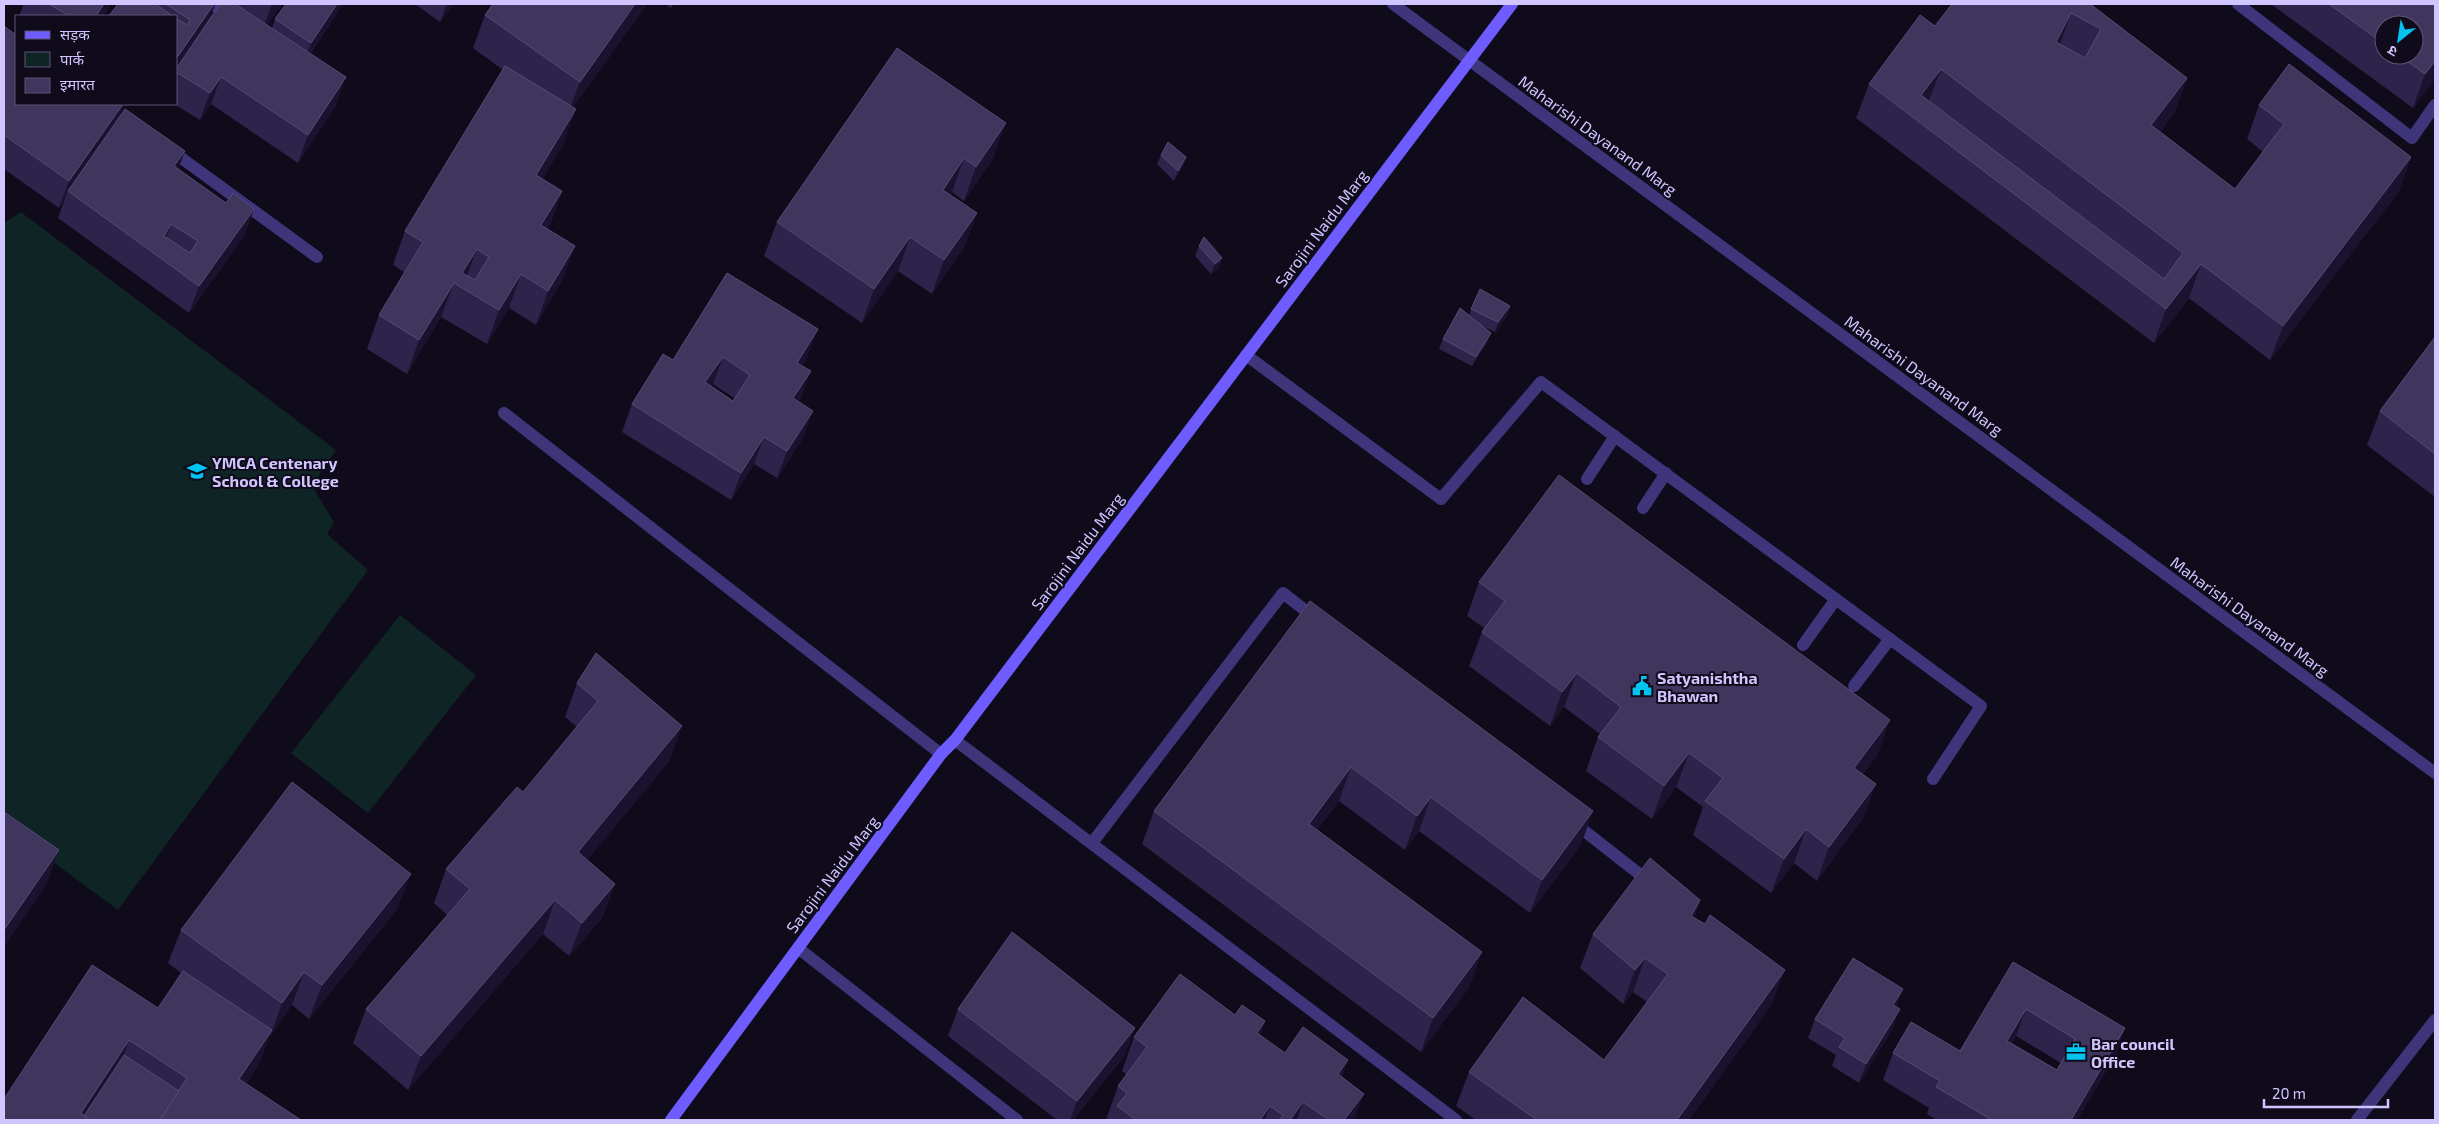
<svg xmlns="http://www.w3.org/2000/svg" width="2439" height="1124" font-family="'Exo 2','Noto Sans Devanagari',sans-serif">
<rect width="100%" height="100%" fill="#0f0b1b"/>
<g fill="#0e2425">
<polygon points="21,212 336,450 312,486 334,522 327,534 368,570 118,910 4,826 4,223"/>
<polygon points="400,615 476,675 368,813 291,753"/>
</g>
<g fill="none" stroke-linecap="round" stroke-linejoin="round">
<g stroke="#3e357b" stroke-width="12">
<polyline points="1587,479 1615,436"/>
<polyline points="1441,499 1541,382 1981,706 1933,779"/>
<polyline points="1643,508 1666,473"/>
<polyline points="1803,645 1836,599"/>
<polyline points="1854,686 1890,639"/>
<polyline points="955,740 1456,1120"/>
<polyline points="1573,822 1652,884"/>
<polyline points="1092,843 1283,593 1316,619"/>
</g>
<g stroke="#3e357b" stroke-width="12">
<polyline points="212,4 230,17"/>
<polyline points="2238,4 2412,138 2435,105"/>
<polyline points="169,149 317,257"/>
<polyline points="1246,355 1441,499"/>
<polyline points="504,413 941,754"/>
<polyline points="798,948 1017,1120"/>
<polyline points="2357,1120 2435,1020"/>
</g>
<polyline stroke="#3e357b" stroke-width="12" points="1393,4 2435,773"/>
<polyline stroke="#6f5cff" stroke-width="12" points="671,1120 941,754 955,740 1512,4"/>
</g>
<g fill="#2e234a" fill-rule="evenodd">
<polygon points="19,4 111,4 103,16 19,16 23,6"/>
<polygon points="118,4 215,4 209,20 176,68 176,16 109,16"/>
<polygon points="219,4 283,4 267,25 272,28 275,19 286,4 343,4 310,54 336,105 298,163 211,104 200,120 174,104 176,104 176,69 220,4"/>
<polygon points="415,4 453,4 440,22"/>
<polygon points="493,4 647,4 573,107 564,143 542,179 562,191 550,225 547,229 575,246 562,280 536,325 509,308 487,344 441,317 407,374 367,349 379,315 404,272 393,265 405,231 503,70 473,48 485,15"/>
<polygon points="665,4 674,4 671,8"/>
<polygon points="1952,4 2092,4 2092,5 2187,78 2175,112 2160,132 2235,189 2263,152 2247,139 2259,105 2411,157 2399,191 2270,360 2189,298 2154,343 1856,118 1869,84 1935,26"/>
<path d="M2271 4H2435V78L2413 108ZM2384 25 2414 55H2384Z"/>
<polygon points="4,26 16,104 124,104 118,119 178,169 226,203 254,209 244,236 189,313 58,218 64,201 59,208 4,169"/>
<polygon points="897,48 994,157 964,201 952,192 950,195 977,213 964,247 932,294 898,271 862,323 764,256 777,222"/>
<polygon points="1161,155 1186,157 1183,166 1174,181 1157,164"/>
<polygon points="1199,246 1222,258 1219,268 1211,274 1195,256"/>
<path d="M727 273 808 356 802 366 801 398 798 402 803 438 777 478 754 464 731 500 622 432 632 404 673 360ZM713 384 734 398 733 401 711 386Z"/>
<polygon points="1510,306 1507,316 1495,332 1480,325 1491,333 1487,343 1472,366 1439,349 1443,339 1469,316 1471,309"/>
<polygon points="2435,337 2435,497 2367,445 2380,411"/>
<polygon points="1479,582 1878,754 1863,774 1876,784 1863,818 1817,881 1794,863 1771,893 1693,835 1703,807 1676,787 1652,819 1586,771 1598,737 1600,734 1564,707 1550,726 1469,666 1482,632 1484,628 1467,616"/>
<polygon points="1310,601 1581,845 1530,913 1419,831 1405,850 1339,801 1317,830 1470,986 1421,1052 1142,844 1154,811"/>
<polygon points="577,683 670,760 587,860 615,884 602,918 569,956 543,934 408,1090 353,1043 366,1009 447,915 434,903 446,869 523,792 577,727 565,717"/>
<polygon points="1700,900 1694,918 1772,1004 1689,1120 1476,1120 1456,1106 1469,1072 1604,1060 1647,1002 1633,992 1623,1004 1580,968 1593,934"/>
<polygon points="398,908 309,1019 292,1005 269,1037 259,1064 246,1084 4,1120 158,1008 181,973 168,963 181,930"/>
<path d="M2013 962 2125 1028 2115 1056 2077 1120H1937L1927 1114 1929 1108 1883 1080 1893 1053 1960 1051ZM2016 1036 2061 1063 2057 1070 2012 1043Z"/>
<polygon points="1897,1007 1893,1028 1859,1083 1832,1066 1836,1055 1808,1038 1815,1019"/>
<polygon points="958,1009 1125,1055 1073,1120 1057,1120 948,1036"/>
<polygon points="1235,1015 1265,1021 1260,1035 1285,1053 1342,1077 1354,1120 1106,1120 1118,1086 1127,1075 1122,1071 1134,1037"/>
</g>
<g fill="#1a122f">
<polygon points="104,4 111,4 103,16 96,16"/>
<polygon points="214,4 215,4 209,20 176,68 176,59"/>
<polygon points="272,4 283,4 261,34"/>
<polygon points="337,4 343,4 304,62 311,43"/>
<polygon points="447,4 453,4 440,22"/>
<polygon points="635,4 647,4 567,116 580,82"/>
<polygon points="2071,13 2059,47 2056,42"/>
<polygon points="2435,61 2435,78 2413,108 2425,74"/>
<polygon points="1941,69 1928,103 1921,95"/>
<polygon points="221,77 211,104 200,120 210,93"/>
<polygon points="346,77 336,105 298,163 308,135"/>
<polygon points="2187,78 2175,112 2139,159 2151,125"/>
<polygon points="123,104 124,104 115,128 68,191 64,201 59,208 69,181"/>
<polygon points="576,109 564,143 524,209 536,175"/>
<polygon points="1006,123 994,157 964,201 976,167"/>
<polygon points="185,151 175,178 174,166"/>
<polygon points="1186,157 1183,166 1174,181 1178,171"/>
<polygon points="2411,157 2399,191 2270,360 2283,326"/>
<polygon points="964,158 952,192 930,224 943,190"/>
<polygon points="562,191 550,225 529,259 541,225"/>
<polygon points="254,209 244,236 189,313 199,286"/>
<polygon points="977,213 964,247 932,294 944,260"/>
<polygon points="171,224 162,251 164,236"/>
<polygon points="910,237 898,271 862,323 874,289"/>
<polygon points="575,246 562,280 536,325 548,291"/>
<polygon points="477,249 464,283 462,273"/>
<polygon points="1222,258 1219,268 1211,274 1215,264"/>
<polygon points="2201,264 2189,298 2154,343 2166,309"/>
<polygon points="521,274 509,308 487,344 499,310"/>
<polygon points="454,283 441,317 407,374 419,340"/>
<polygon points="1510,306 1507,316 1495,332 1498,322"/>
<polygon points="818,329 808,356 788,390 797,363"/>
<polygon points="1491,333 1487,343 1472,366 1476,357"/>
<polygon points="723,357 713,384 696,409 705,382"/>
<polygon points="811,371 801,398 783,426 793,398"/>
<polygon points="813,411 803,438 777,478 787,451"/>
<polygon points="764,437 754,464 731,500 741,473"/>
<polygon points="1577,673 1564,707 1550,726 1562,692"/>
<polygon points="1890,720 1878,754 1842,802 1854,768"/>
<polygon points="682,726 670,760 566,886 578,852"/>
<polygon points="1689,753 1676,787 1652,819 1664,786"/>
<polygon points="1351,767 1339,801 1296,858 1309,824"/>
<polygon points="1876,784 1863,818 1817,881 1829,847"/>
<polygon points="1431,797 1419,831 1405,850 1417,816"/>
<polygon points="1593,811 1581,845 1530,913 1542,880"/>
<polygon points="1806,829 1794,863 1771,893 1784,859"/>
<polygon points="59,850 47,884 4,947 4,930"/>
<polygon points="411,874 398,908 309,1019 322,985"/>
<polygon points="615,884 602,918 569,956 582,923"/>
<polygon points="555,900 543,934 408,1090 421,1056"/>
<polygon points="1700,900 1688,934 1691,916"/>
<polygon points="1482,952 1470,986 1421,1052 1433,1018"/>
<polygon points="1645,958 1633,992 1623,1004 1635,970"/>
<polygon points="1785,970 1772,1004 1689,1120 1677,1120"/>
<polygon points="304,972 292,1005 270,1037 282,1003"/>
<polygon points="1903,989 1896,1008 1893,1005"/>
<polygon points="1900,1009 1893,1028 1859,1083 1866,1064"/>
<polygon points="2026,1009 2016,1036 1997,1068 2007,1041"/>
<polygon points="1265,1021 1253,1055 1257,1033"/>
<polygon points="1135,1028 1125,1055 1073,1120 1070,1120 1077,1101"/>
<polygon points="2125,1028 2115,1056 2077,1120 2071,1120"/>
<polygon points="272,1030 259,1064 227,1113 239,1079"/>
<polygon points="129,1040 117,1074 87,1120 81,1113"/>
<polygon points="1348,1060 1336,1094 1338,1074"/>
<polygon points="1364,1094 1354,1120 1344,1120"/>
<polygon points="1303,1102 1297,1120 1290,1120"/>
<polygon points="1270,1106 1265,1120 1260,1120"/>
</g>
<g fill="#40355d" stroke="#564b76" fill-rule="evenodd">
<polygon points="49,4 104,4 96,16 69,16"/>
<polygon points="118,4 155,4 173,16 109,16"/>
<polygon points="166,4 214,4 176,59 176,18 187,25 190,20"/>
<polygon points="220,4 235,4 346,77 308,135 221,77 210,93 176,72 176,69"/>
<polygon points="286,4 337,4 311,43 275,19"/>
<polygon points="493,4 635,4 580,82 485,15"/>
<path d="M1952 4H2090L2187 78 2151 125 2235 189 2284 124 2259 105 2289 64 2411 157 2283 326 2201 264 2166 309 1869 84 1920 15 1935 26ZM2071 13 2101 29 2085 58 2056 42ZM1941 69 2183 253 2164 279 1921 95Z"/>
<polygon points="2329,4 2435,4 2435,61 2425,74 2399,55 2414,55 2414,25 2384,25 2384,44"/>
<polygon points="4,26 16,35 16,104 123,104 69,181 4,135"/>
<polygon points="897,48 1006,123 976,167 964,158 943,190 977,213 944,260 910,237 874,289 777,222"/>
<path d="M505 66 576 109 536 175 562 191 541 225 575 246 548 291 521 274 499 310 454 283 419 340 379 315 423 242 405 231ZM477 249 489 257 475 280 462 273Z"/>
<path d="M125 109 185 151 174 166 226 203 233 193 254 209 199 286 68 191ZM171 224 198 241 190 253 164 236Z"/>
<polygon points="1168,142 1186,157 1178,171 1161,155"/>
<polygon points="1204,237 1222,258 1215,264 1199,246"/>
<path d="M727 273 818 329 797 363 811 371 793 398 813 411 787 451 764 437 741 473 632 404 663 354 673 360ZM723 357 750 375 733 401 705 382Z"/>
<polygon points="1480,289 1510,306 1498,322 1471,309"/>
<polygon points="1460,308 1491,333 1476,357 1443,339"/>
<polygon points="2435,337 2435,454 2380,411"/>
<polygon points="1559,475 1890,720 1854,768 1876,784 1829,847 1806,829 1784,859 1705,801 1723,778 1689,753 1664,786 1598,737 1621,707 1577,673 1562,692 1482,632 1505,601 1479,582"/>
<polygon points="1310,601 1593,811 1542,880 1431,797 1417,816 1351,767 1309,824 1482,952 1433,1018 1154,811"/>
<polygon points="596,653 682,726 578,852 615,884 582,923 555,900 421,1056 366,1009 470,889 446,869 517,787 523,792 598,701 577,683"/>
<polygon points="292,782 411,874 322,985 304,972 282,1003 181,930"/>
<polygon points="4,812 59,850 4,930"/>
<polygon points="1650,858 1700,900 1691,916 1705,924 1710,915 1785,970 1677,1120 1537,1120 1469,1072 1523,997 1604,1060 1668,974 1645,958 1635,970 1593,934"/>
<polygon points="1012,932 1135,1028 1077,1101 958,1009"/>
<polygon points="1853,958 1903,989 1893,1005 1900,1009 1866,1064 1839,1047 1845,1038 1815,1019"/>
<path d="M2013 962 2125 1028 2071 1120H1992L1936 1087 1940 1081 1893 1053 1911 1022 1960 1051ZM2026 1009 2075 1039 2057 1070 2007 1041Z"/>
<polygon points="92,965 158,1008 183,971 272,1030 239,1079 301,1120 160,1120 187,1078 129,1040 81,1113 91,1120 4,1120 4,1099"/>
<polygon points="1180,974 1235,1015 1242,1005 1265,1021 1257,1033 1285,1053 1303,1027 1348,1060 1338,1074 1364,1094 1344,1120 1329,1120 1303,1102 1290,1120 1279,1120 1283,1115 1270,1106 1260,1120 1136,1120 1117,1106 1127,1093 1118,1086 1147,1047 1134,1037"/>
<polygon points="124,1055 179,1091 160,1120 91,1120 84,1116"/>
</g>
<defs>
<symbol id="school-bare" viewBox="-9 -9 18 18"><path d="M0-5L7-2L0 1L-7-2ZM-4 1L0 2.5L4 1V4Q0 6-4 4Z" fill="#00c3f0" stroke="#0f0b1b" stroke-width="2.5" paint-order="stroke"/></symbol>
<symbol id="civic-bare" viewBox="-9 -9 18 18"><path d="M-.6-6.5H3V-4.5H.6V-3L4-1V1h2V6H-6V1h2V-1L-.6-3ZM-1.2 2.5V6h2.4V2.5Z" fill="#00c3f0" stroke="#0f0b1b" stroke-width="2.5" paint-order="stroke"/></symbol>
<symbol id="office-bare" viewBox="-9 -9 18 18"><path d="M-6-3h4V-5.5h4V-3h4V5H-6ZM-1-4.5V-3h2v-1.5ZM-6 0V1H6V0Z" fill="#00c3f0" stroke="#0f0b1b" stroke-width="2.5" paint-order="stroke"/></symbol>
</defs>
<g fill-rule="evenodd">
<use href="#school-bare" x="183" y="457" width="28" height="28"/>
<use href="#civic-bare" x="1628" y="672" width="28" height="28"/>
<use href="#office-bare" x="2062" y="1038" width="28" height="28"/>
</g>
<g text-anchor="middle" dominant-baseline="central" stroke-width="4" stroke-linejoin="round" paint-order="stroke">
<g font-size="16" fill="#d1c5ff" stroke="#0f0b1b">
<text transform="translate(1598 135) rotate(36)">Maharishi Dayanand Marg</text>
<text transform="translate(1321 228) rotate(-53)">Sarojini Naidu Marg</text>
<text transform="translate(1924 375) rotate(36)">Maharishi Dayanand Marg</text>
<text transform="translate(1077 551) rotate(-53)">Sarojini Naidu Marg</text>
<text transform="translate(2250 616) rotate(36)">Maharishi Dayanand Marg</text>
<text transform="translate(832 874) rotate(-53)">Sarojini Naidu Marg</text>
</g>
<g font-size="16" font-weight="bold" fill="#d1c5ff" stroke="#0f0b1b" text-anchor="start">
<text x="212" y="462">YMCA Centenary<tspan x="212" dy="18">School &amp; College</tspan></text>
<text x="1657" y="677">Satyanishtha<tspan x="1657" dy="18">Bhawan</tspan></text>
<text x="2091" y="1043">Bar council<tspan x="2091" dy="18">Office</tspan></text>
</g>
</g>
<rect width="2439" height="1124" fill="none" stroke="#d1c5ff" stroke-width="10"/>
<rect x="15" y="15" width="162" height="90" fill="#0f0b1b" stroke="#5d5576"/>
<rect x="25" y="31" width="25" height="8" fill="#6f5cff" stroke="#5d5576"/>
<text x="60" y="40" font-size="15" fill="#d1c5ff">सड़क</text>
<rect x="25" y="52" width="25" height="15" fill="#0e2425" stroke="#5d5576"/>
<text x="60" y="65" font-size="15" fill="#d1c5ff">पार्क</text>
<rect x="25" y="78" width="25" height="15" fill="#40355d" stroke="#5d5576"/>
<text x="60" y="90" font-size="15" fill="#d1c5ff">इमारत</text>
<g transform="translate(2399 40) rotate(210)"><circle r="24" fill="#0f0b1b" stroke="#5d5576"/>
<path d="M0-4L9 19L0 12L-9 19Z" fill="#00c3f0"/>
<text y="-8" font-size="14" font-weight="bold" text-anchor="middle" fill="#d1c5ff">उ</text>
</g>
<path d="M2264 1099v8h124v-8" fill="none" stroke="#d1c5ff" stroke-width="2.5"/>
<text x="2272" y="1099" font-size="15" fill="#d1c5ff" stroke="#0f0b1b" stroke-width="4" paint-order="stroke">20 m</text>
</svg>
